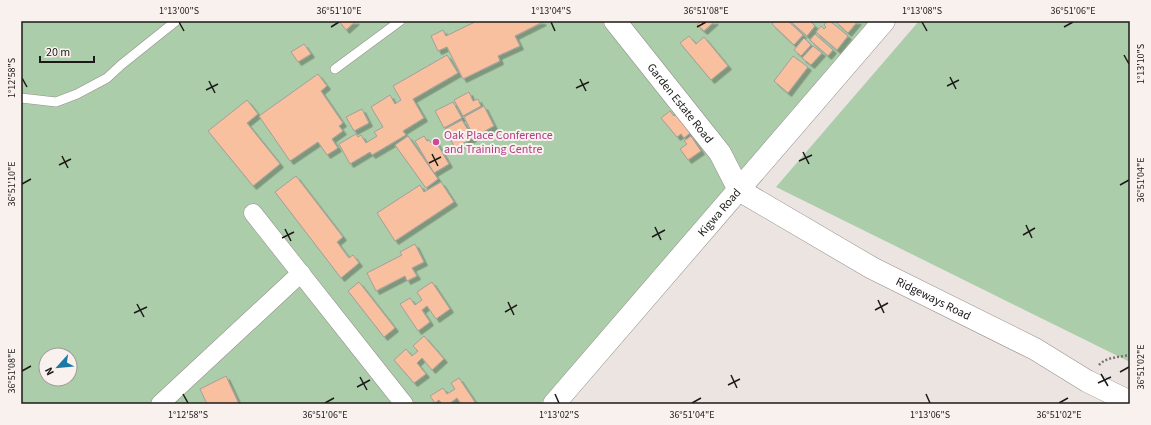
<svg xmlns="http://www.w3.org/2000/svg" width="1151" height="425" font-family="'Source Sans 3',sans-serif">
<defs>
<filter id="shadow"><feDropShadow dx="3.5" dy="3.5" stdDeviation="0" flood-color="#0004"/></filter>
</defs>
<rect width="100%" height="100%" fill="#ebe4e1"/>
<g fill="#abcda9" fill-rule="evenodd">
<path d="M21 21H884L540 404H21ZM46 355H70V379H46Z"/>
<polygon points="919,21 1130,21 1130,362 776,187"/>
</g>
<g fill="#f8c09f" stroke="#a49e9b" filter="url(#shadow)">
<polygon points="339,21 356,21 346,30"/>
<polygon points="477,21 542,21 543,22 515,36 520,46 498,56 500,61 463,79 447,47 438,51 431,36 443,30 446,36"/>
<polygon points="701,21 715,21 704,31 697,25"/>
<polygon points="775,21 788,21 803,35 794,45 772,24"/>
<polygon points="790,21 810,21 815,26 807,36"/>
<polygon points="827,21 830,21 848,36 837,50 816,32 821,26 824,29 826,27 824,25"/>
<polygon points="835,21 858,21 848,33"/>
<polygon points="815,34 833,50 828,56 810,40"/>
<polygon points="689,36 696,44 704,37 728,66 711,80 680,43"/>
<polygon points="804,38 811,45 801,56 794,50"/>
<polygon points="304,44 311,54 298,62 291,52"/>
<polygon points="813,46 822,53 811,65 802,58"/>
<polygon points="447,55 458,73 413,99 424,118 403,131 406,135 372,155 370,152 350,164 339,144 356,134 358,137 361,135 366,143 377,136 374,132 383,127 371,107 390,95 395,104 401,100 393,86"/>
<polygon points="793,56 808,67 788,93 774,81"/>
<polygon points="318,74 327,86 321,91 343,123 339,126 343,131 332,139 338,148 327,155 318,142 290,161 259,116"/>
<polygon points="469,92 473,101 478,99 481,106 463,116 454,100"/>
<polygon points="247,100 258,114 247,123 280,164 253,186 208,131"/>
<polygon points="453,102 462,118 444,128 435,111"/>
<polygon points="484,106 494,126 474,137 464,117"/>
<polygon points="362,109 369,123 354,131 346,117"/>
<polygon points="670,111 674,116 679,112 694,130 684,138 681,134 677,137 661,118"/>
<polygon points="462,120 473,138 455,148 445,129"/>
<polygon points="408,136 438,179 426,188 395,145"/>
<polygon points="424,136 427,141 429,140 431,143 435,140 449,164 434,173 415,141"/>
<polygon points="691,136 701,151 688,160 680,149 687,144 684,141"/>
<polygon points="296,176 343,237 337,242 349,258 353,255 359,263 341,278 275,192"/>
<polygon points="441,182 454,202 395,241 377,213 420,185 424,192"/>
<polygon points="415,244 424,262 412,268 417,276 407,281 405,276 376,291 367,273 402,255 400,252"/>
<polygon points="359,282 395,328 384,337 348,291"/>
<polygon points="432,282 450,309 436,319 427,306 422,310 430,322 418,331 400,304 410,298 415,305 422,300 417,292"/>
<polygon points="424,336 444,359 432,370 422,358 417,363 426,374 414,383 394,360 406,349 412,356 418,351 413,346"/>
<polygon points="226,376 239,404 207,404 200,389"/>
<polygon points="459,378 475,402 472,404 461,404 457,398 449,404 442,404 439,400 435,403 430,396 443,388 447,394 455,389 451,383"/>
</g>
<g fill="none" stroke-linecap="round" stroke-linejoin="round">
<defs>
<g id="service">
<polyline points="335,69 400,21"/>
<polyline points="21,98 56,102 77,94 107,78 121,65 176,21"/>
</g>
<g id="minor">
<polyline points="253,213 404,404"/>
<polyline points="160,404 301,273"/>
</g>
<g id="tertiary">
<path id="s1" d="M615 21 720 153 739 190 872 268 1035 349 1087 381 1130 402"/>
<path id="s2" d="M554 404 884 21"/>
</g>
</defs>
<use href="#service" stroke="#968f8c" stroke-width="10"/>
<use href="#minor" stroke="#968f8c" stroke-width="19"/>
<use href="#tertiary" stroke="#968f8c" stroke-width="23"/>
<path stroke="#7a7573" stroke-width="2.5" stroke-dasharray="2 2" stroke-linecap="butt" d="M1099 365C1106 357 1120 357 1130 355"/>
<use href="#service" stroke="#fff" stroke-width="9"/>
<use href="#minor" stroke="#fff" stroke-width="18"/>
<use href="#tertiary" stroke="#fff" stroke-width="22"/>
</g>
<path fill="none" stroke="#1c1a19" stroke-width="1.5" d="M179 22 184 31M551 22 555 31M922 22 927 31M331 27 339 22M697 27 706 22M1064 27 1073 22M1124 55 1129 64M950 77 956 89M22 78 27 87M580 79 586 91M209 81 215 93M947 86 959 80M576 88 589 82M206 90 218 84M803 152 809 164M432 154 438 166M62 156 68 168M799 161 812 155M429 163 441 157M59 165 71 159M22 184 31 179M1120 185 1129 180M1026 225 1032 238M655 227 661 240M285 229 291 241M1023 235 1035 228M652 237 665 230M282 238 294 232M878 300 884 313M508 302 514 315M137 304 144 317M875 310 888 303M505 312 517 305M134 313 147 307M22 371 31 366M1120 372 1129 367M1101 374 1108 386M731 375 737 388M360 377 367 390M1098 383 1111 377M728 385 740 379M357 387 370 380M183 394 188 403M555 394 559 403M926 394 930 403M325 403 334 398M692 403 701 398M1059 403 1068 398"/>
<circle fill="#d1479c" stroke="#f8f1ee" stroke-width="1.5" cx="436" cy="142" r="4"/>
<g text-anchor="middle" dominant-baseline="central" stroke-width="4" stroke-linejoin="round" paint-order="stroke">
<g font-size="12" fill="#1c1a19" stroke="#f8f1ee">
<text stroke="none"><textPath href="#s1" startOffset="105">Garden Estate Road</textPath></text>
<text stroke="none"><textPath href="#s2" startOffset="253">Kigwa Road</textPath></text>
<text stroke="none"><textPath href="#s1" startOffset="433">Ridgeways Road</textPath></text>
</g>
<g font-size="12" fill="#b23c85" stroke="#f8f1ee" text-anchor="start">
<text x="444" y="135">Oak Place Conference<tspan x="444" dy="14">and Training Centre</tspan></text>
</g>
</g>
<rect width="1151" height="425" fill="none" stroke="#f8f1ee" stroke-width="44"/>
<g transform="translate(58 367) rotate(243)"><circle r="19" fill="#f8f1ee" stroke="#a09b99"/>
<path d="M0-3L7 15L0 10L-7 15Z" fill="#1c79a6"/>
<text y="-6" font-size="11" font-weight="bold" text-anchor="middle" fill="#1c1a19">N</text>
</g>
<path d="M40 56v6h54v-6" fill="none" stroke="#1c1a19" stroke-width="2"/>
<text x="46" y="56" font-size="12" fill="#1c1a19" stroke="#f8f1ee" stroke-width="3" paint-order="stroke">20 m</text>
<rect x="22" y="22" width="1107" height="381" fill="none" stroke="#1c1a19" stroke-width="1.5"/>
<g font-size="10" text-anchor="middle" fill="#1c1a19">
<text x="179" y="14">1°13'00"S</text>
<text x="339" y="14">36°51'10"E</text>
<text x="551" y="14">1°13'04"S</text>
<text x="706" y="14">36°51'08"E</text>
<text x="922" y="14">1°13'08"S</text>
<text x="1073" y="14">36°51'06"E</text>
<text transform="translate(1140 64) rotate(-90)" y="4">1°13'10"S</text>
<text transform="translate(11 78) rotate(-90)" y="4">1°12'58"S</text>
<text transform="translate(1140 180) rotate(-90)" y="4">36°51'04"E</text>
<text transform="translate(11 184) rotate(-90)" y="4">36°51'10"E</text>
<text transform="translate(1140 367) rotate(-90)" y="4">36°51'02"E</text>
<text transform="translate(11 371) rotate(-90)" y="4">36°51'08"E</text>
<text x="188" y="418">1°12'58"S</text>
<text x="325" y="418">36°51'06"E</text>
<text x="559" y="418">1°13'02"S</text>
<text x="692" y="418">36°51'04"E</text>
<text x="930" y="418">1°13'06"S</text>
<text x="1059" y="418">36°51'02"E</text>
</g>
</svg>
